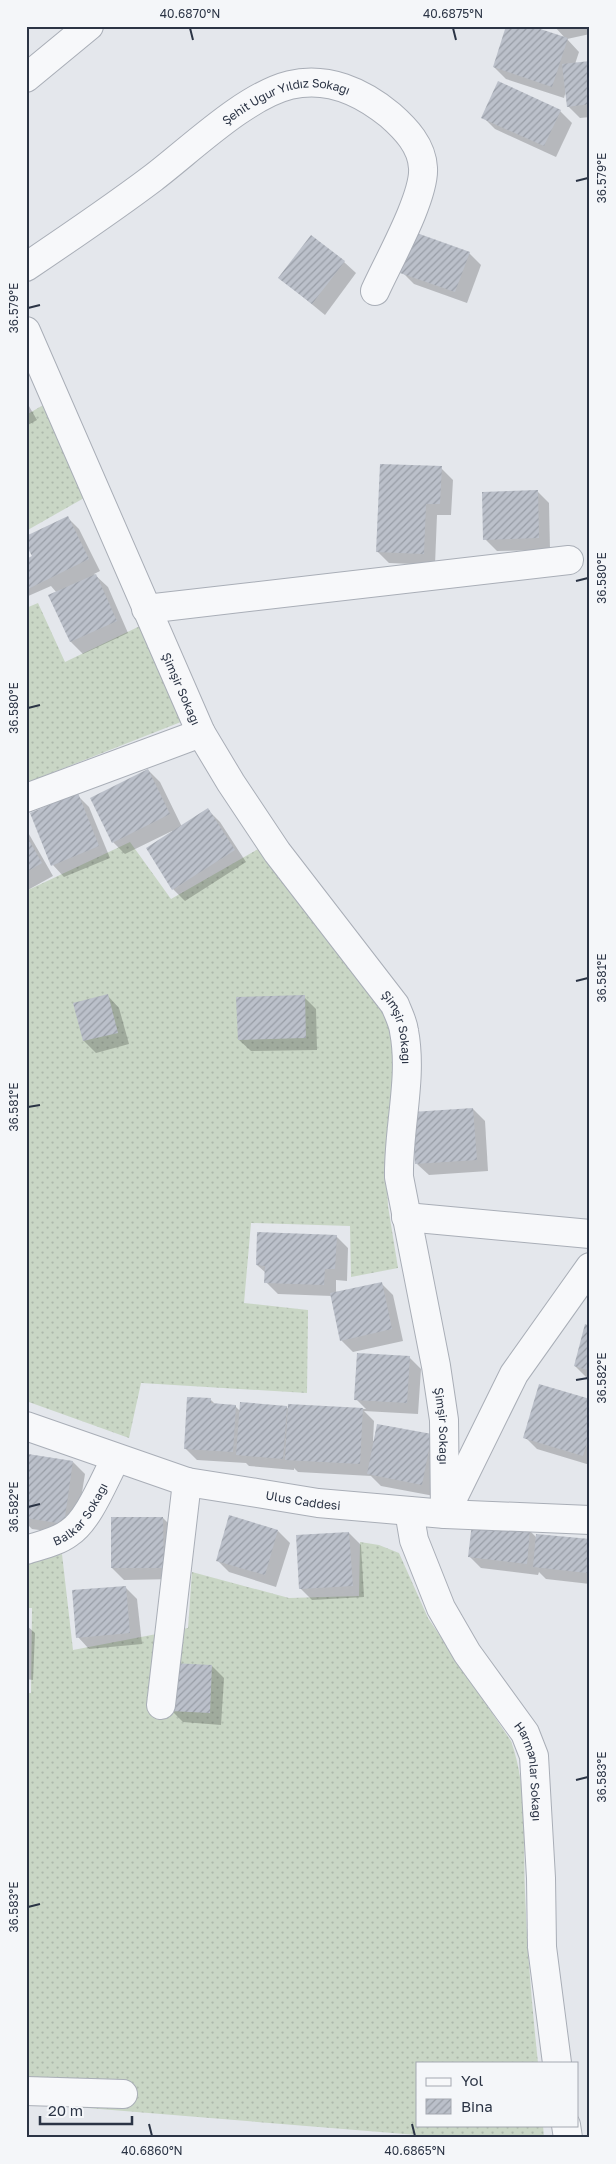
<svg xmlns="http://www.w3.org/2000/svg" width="616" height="2164" font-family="'Golos Text',sans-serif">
<defs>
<pattern id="grass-dots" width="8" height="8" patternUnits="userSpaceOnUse" patternTransform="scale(1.25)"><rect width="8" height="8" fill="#c9d6c5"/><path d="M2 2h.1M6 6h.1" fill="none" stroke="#adb8ab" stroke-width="1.8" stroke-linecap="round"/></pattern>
<pattern id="building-hatch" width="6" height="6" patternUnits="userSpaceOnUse" patternTransform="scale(1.25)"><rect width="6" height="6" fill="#bbc0ca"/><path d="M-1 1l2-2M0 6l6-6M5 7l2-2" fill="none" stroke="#989da6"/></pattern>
</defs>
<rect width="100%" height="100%" fill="#e4e7ec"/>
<g fill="url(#grass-dots)">
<polygon points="45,404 84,498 26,531 26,415"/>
<polygon points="38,603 65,662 140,626 186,720 26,783 26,608"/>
<polygon points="130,842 171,899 258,849 379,1005 391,1025 395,1072 388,1120 386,1167 388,1206 398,1268 351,1277 350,1226 251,1223 244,1303 308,1310 307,1393 141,1383 129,1438 26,1401 26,891"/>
<path d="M360 1542 379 1545 399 1553 428 1618 511 1741C528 1788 523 1842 525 1892 527 1949 532 2006 538 2063H417V2125H543L544 2138H454L26 2103V1693H31L32 1608H26V1564L62 1554 73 1650 188 1628 192 1572 289 1598 359 1596Z"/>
</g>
<g fill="#0003">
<polygon points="554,26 590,26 590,34 567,39 579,52 575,64 590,62 590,117 580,118 568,106 566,91 564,98 506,79 494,67 566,39"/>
<polygon points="560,111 572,123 556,157 495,129 483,117"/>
<polygon points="469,253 481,265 467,303 414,284 402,272"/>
<polygon points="344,262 356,273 325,315 280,278"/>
<polygon points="26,401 37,420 26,426"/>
<polygon points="441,468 453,480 451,515 437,515 435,565 389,563 377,551"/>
<polygon points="537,491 549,503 550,550 497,551 485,539"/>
<polygon points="67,517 79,529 100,571 94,574 108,587 128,633 83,654 71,642 57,593 51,586 26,597 26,560 33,557"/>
<polygon points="148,770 160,782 182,827 208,810 220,822 246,862 185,901 173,889 172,831 125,854 113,842"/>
<polygon points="77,795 89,807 110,858 64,877 53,865"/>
<polygon points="26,829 53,876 26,891"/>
<polygon points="108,996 119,1008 129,1044 96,1053 84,1041"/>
<polygon points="304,997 316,1009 317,1050 251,1051 239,1040"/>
<polygon points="473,1109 485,1121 488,1171 429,1175 417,1164"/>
<polygon points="336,1236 348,1248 347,1281 336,1280 336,1293 381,1283 393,1295 403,1341 353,1352 341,1340 332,1296 278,1294 266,1282 266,1273 257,1265"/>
<polygon points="590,1327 590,1381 575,1366"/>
<polygon points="409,1357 421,1369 418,1414 364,1411 374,1421 373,1441 431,1435 434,1496 381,1486 371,1476 298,1472 294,1468 294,1470 249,1466 246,1463 197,1460 185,1448 210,1399 216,1405 235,1406 240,1411 286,1407 289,1409 289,1405 366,1409 356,1399"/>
<polygon points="590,1401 590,1465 537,1449 525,1437"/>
<polygon points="29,1456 73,1462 85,1474 75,1535 32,1529 26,1523 26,1475"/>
<polygon points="163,1518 175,1530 175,1579 124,1580 112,1568"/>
<polygon points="278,1531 290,1543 276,1587 229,1572 217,1560"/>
<polygon points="530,1531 537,1538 590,1540 590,1584 546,1579 539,1572 538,1575 481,1568 469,1556"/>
<polygon points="349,1533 361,1545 364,1597 312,1600 300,1588"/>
<polygon points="125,1587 137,1599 142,1644 89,1649 78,1637"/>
<polygon points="26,1625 35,1633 33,1680 26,1679"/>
<polygon points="212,1666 224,1678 221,1725 183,1722 171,1710"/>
</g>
<g fill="url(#building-hatch)">
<polygon points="506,26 531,26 568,38 552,87 493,67"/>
<polygon points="590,61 590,104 567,107 562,64"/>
<polygon points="498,81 561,110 544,146 481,118"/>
<polygon points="414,232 470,252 455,292 400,273"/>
<polygon points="311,235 345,261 312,304 278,278"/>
<polygon points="380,464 442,466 440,504 426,504 424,554 376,552"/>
<polygon points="538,490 539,538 483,540 482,492"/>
<polygon points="68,516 89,559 26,590 26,559 32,556 26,545 26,536"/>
<polygon points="96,574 117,621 70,642 48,595"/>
<polygon points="148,769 170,814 112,843 90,798"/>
<polygon points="78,793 99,846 51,866 30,813"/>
<polygon points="208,808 235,850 172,890 146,848"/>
<polygon points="26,835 42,863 26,872"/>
<polygon points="108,994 118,1033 83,1041 73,1003"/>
<polygon points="305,995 306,1038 238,1040 236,997"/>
<polygon points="473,1108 477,1160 415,1164 412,1112"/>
<polygon points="257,1232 337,1235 335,1269 325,1269 324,1285 264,1283 265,1266 256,1265"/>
<polygon points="382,1282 392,1329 340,1341 330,1293"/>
<polygon points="585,1324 590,1326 590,1371 574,1366"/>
<polygon points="357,1353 410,1356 407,1403 354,1400"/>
<polygon points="539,1384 590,1399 590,1433 583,1456 523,1438"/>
<polygon points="187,1397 211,1398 211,1403 236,1405 233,1452 184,1449"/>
<polygon points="240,1402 287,1406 283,1459 236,1455"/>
<polygon points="288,1404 363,1408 360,1464 285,1460"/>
<polygon points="377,1424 432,1434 422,1485 367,1474"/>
<polygon points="28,1454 73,1461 64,1524 26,1518"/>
<polygon points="229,1515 278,1530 265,1575 216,1561"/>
<polygon points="111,1517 163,1517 164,1568 111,1568"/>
<polygon points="472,1523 530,1530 527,1564 468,1557"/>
<polygon points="349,1532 353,1586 299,1589 296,1535"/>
<polygon points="536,1534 590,1539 587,1573 533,1567"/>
<polygon points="126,1586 130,1633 76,1638 72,1590"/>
<polygon points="172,1663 212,1665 210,1713 170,1711"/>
</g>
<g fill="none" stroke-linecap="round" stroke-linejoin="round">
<defs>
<g id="minor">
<polyline points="26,78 89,26"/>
<path id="s1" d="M26 267C69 238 112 209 153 178 190 150 245 96 290 85 327 76 362 92 390 115 406 129 422 146 423 168 425 197 388 262 375 291"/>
<path id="s2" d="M26 331 201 733 231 783 277 852 395 1005C398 1013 403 1022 404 1031 413 1078 398 1128 399 1177L436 1366 444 1420 445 1514"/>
<polyline points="146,609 569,560"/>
<polyline points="26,798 201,733"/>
<polyline points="406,1217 590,1234"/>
<polyline points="448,1508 514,1374 590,1267"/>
<path id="s3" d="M409 1511 414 1540 441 1608 467 1653 525 1733 534 1756 541 1878 542 1947 557 2063"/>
<path id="s4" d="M26 1550C41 1545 57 1542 69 1533 89 1520 104 1480 116 1458"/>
<polyline points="161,1705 187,1482"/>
<polyline points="26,2091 123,2094"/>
<polyline points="566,2125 568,2138"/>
</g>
<g id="tertiary">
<path id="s5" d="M26 1426 187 1482 257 1493 318 1503 445 1514 590 1520"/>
</g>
</defs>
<use href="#minor" stroke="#a9aeb7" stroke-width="30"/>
<use href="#tertiary" stroke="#a9aeb7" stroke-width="30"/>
<use href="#minor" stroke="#f7f8fa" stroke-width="28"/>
<use href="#tertiary" stroke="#f7f8fa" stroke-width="28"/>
</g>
<path fill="none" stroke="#2b3445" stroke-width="2" d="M190 28 193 40M453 28 456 40M576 181 588 178M28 308 40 305M576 581 588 578M28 708 40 705M576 981 588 978M28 1107 40 1105M576 1380 588 1378M28 1507 40 1504M576 1780 588 1777M28 1907 40 1904M149 2124 152 2136M412 2124 415 2136"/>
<g text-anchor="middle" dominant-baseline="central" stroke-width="4" stroke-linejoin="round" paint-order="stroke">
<g font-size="12" fill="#2b3445" stroke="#f4f6f9">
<text stroke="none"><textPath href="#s1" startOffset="314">Şehit Uğur Yıldız Sokağı</textPath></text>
<text stroke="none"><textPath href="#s2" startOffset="390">Şimşir Sokağı</textPath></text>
<text stroke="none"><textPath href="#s2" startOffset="795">Şimşir Sokağı</textPath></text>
<text stroke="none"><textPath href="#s2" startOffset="1200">Şimşir Sokağı</textPath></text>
<text stroke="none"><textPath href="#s5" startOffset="288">Ulus Caddesi</textPath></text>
<text stroke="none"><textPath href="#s4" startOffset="68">Balkar Sokağı</textPath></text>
<text stroke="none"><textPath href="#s3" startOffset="292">Harmanlar Sokağı</textPath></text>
</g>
</g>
<rect width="616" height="2164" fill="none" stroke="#f4f6f9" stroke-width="55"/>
<rect x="416" y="2062" width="162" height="65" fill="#f4f6f9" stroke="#a4a8b1"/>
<rect x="426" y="2078" width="25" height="8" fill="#f7f8fa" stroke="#a4a8b1"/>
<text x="461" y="2086" font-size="15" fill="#2b3445">Yol</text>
<rect x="426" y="2099" width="25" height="15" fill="url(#building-hatch)" stroke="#a4a8b1"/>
<text x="461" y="2112" font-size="15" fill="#2b3445">Bina</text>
<path d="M40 2116v8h92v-8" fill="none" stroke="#2b3445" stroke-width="2.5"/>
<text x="48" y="2116" font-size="15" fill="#2b3445" stroke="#f4f6f9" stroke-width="4" paint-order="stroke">20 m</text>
<rect x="28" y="28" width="560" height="2108" fill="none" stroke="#2b3445" stroke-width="2"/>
<g font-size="12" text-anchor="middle" fill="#2b3445">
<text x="190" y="18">40.6870°N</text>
<text x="453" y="18">40.6875°N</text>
<text transform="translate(602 178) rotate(-90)" y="4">36.579°E</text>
<text transform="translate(14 308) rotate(-90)" y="4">36.579°E</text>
<text transform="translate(602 578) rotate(-90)" y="4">36.580°E</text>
<text transform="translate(14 708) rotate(-90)" y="4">36.580°E</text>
<text transform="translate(602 978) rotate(-90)" y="4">36.581°E</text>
<text transform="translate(14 1107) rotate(-90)" y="4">36.581°E</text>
<text transform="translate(602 1378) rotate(-90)" y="4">36.582°E</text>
<text transform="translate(14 1507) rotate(-90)" y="4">36.582°E</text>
<text transform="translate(602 1777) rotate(-90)" y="4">36.583°E</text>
<text transform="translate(14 1907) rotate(-90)" y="4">36.583°E</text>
<text x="152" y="2155">40.6860°N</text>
<text x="415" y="2155">40.6865°N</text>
</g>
</svg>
